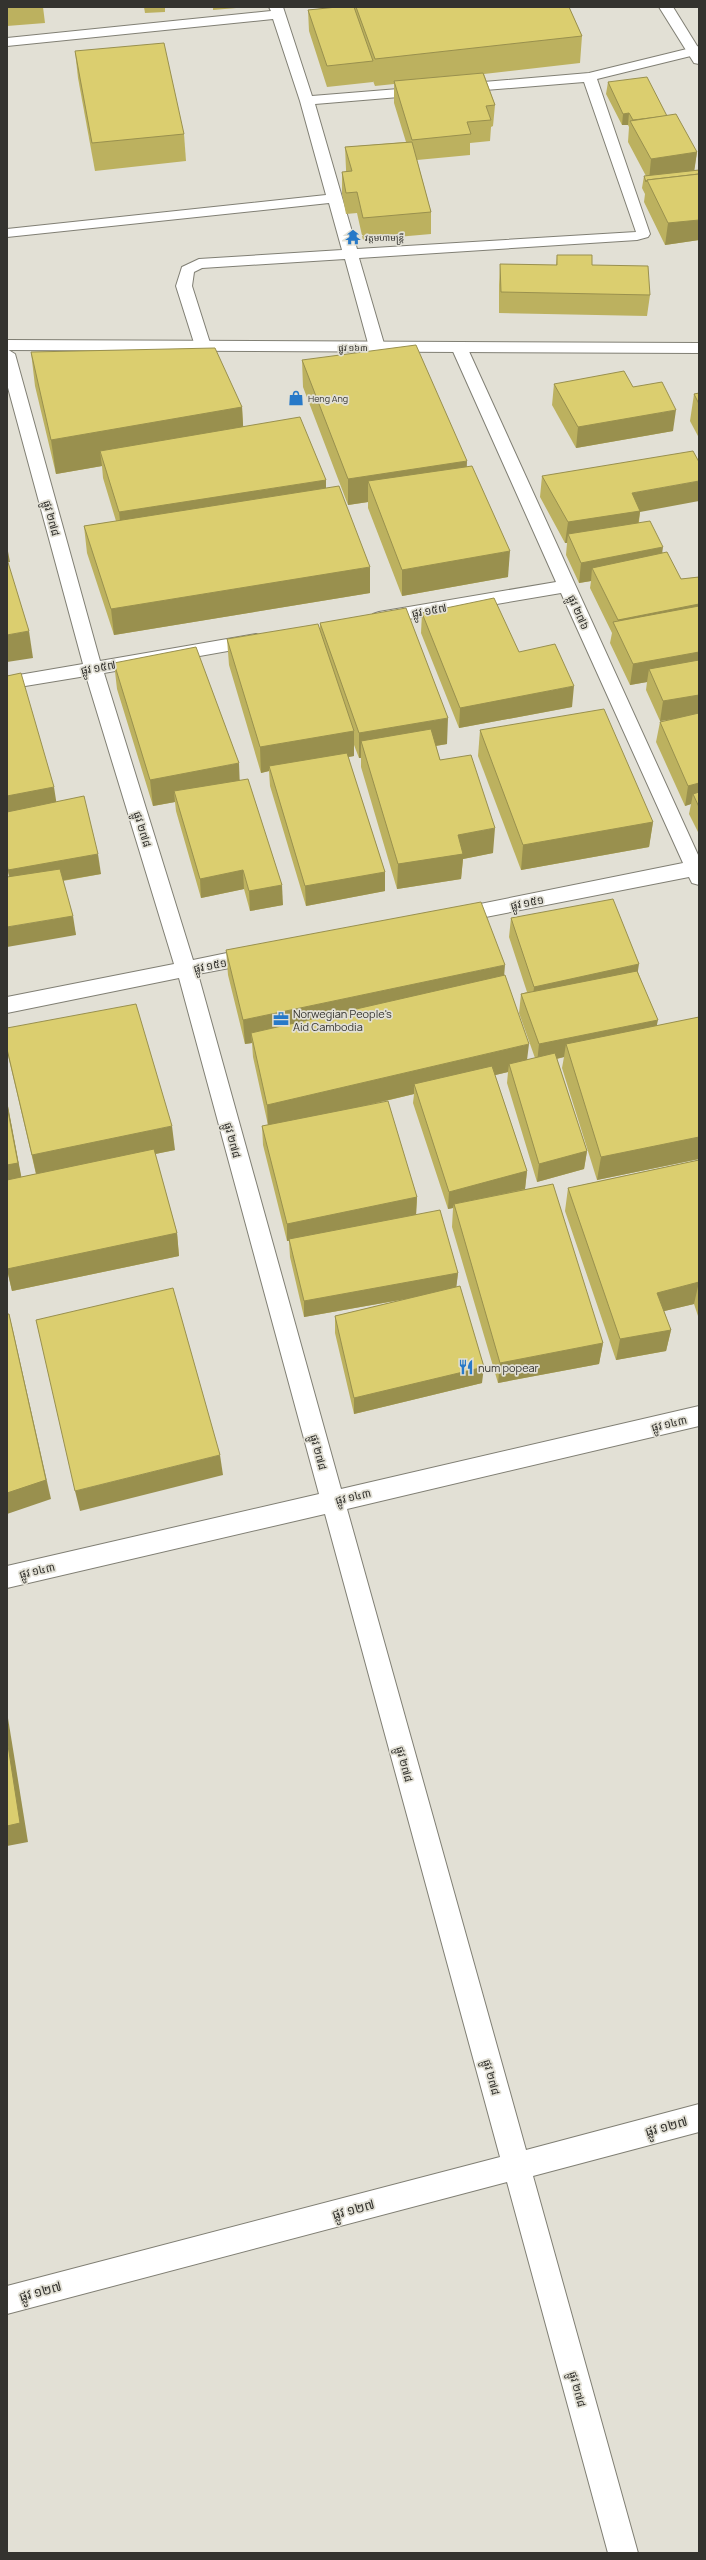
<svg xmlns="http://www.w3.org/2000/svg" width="706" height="2560" font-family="Manrope,'Noto Sans Khmer',sans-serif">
<rect width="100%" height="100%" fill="#e2e0d5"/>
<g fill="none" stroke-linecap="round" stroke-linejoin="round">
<defs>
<polygon id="lane" points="269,7 283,7 312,96 423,87 430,91 423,95 315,104 357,249 636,232 584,82 460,92 453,88 460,84 589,73 699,46 699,54 597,79 650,234 648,237 637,240 359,258 385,347 377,352 369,347 345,259 202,268 194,272 192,286 211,346 203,351 195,346 176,286 182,267 199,259 342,250 329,203 7,237 7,229 326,195 300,101 273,19 7,46 7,38 271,11"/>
<g id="street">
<polygon points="459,342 467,347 699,857 699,885 692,883 689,877 455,923 448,921 445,916 448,911 455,909 683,863 561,593 379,624 373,622 370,618 373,614 379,612 556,582 451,347"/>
<polygon points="7,349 15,354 100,661 256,634 262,636 265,640 262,644 256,646 104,673 193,960 256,947 263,950 266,955 263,960 256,963 198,974 341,1489 699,1406 699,1426 347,1509 526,2150 699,2104 699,2132 533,2176 638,2553 608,2553 507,2182 7,2314 7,2286 500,2157 325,1514 7,1588 7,1566 319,1494 179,978 7,1013 7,997 174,964 86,676 7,689 7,677 83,664 7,384"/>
</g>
<polygon id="secondary" points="7,340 699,343 699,353 7,350"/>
<polygon id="primary" points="659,7 673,7 699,49 699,64 694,63"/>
</defs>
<use href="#lane" stroke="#807f74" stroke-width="2"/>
<use href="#street" stroke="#807f74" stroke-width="2"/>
<use href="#secondary" stroke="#807f74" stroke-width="2"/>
<use href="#primary" stroke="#807f74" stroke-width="2"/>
<use href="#lane" fill="#fff" fill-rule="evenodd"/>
<use href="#street" fill="#fff" fill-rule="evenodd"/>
<use href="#secondary" fill="#fff" fill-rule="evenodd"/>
<use href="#primary" fill="#fff" fill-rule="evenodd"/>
</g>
<g fill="#bcb15f">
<polygon points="7,7 43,7 45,23 7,26"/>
<polygon points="144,7 165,7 165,12 145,13"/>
<polygon points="213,7 248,7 213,10"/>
<polygon points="337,7 569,7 582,36 580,63 484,74 495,105 493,126 491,127 490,141 470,143 470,155 417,160 431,212 431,234 363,240 357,213 346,214 342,194 342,172 346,172 346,169 345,147 406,142 394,103 394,84 375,86 373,81 373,82 327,87 309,31 308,10"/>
<polygon points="75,51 184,134 186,161 95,171 78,78"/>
<polygon points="608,82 667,116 697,152 694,170 699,170 699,240 665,245 644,202 645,194 642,188 644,176 646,176 628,142 629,127 628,125 622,125 606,94"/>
<polygon points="557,255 592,265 650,295 647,316 499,313 499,285 500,264 556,265"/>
<polygon points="31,352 242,407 243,427 326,480 326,488 370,593 114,635 87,553 84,526 116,521 103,478 102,466 56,474 35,386"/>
<polygon points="302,360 467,466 508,577 402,596 368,508 368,502 348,505 303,387"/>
<polygon points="554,384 633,387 673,431 576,448 552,405"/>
<polygon points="699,393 699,438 690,421 694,394"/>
<polygon points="542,476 640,512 639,522 663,553 681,579 699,577 699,834 689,814 691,804 685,806 656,742 660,722 674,719 660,721 646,690 647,682 630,685 610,643 612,633 590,588 591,581 579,583 566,555 567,543 565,543 540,497"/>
<polygon points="422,613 572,707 459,728 421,633"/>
<polygon points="320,623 447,744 436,746 440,760 493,853 463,859 461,879 397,889 361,767 361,758 359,758 354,745 354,756 348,757 385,872 385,891 306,906 270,786 269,771 261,773 229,665 227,639 320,631"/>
<polygon points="114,663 240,780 283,905 250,911 244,889 201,898 176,811 175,802 153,806 117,689"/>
<polygon points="7,676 56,802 101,874 63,881 76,935 9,877 7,868"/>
<polygon points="480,730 653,822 649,847 521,870 478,756"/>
<polygon points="511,918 638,972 657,1026 699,1017 699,1159 597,1180 562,1068 564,1057 557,1059 587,1151 584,1169 537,1182 507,1083 508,1072 495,1075 527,1171 525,1189 603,1343 599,1364 498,1383 452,1227 453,1208 448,1209 413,1103 414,1094 357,1108 417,1197 416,1215 458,1273 456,1287 482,1383 354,1414 335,1333 335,1316 406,1299 304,1317 290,1257 289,1241 287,1241 263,1145 262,1126 268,1125 253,1057 252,1043 245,1044 228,975 226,950 504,975 527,1060 535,1058 519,1013 521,994 527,992 509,937"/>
<polygon points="7,1028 175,1150 155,1154 177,1233 179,1256 12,1291 7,1270 7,1101 21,1177 36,1174 7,1051"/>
<polygon points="699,1160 699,1319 694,1304 664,1311 671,1330 666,1351 616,1360 565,1211 568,1188"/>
</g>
<g fill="#99904e">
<polygon points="629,113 628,125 622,125 623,114"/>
<polygon points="697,152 694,173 649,180 651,159"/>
<polygon points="699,220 699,240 665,245 668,223"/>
<polygon points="242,407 244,441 100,451 102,466 56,474 51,440"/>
<polygon points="676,410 673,431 576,448 578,427"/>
<polygon points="467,461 466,487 368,481 368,502 348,505 348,479"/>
<polygon points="326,480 326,507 122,539 119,512"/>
<polygon points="699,481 699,501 640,512 637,531 568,534 567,543 565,543 568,522 632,493"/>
<polygon points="7,546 10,562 7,562"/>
<polygon points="663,547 660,568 592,568 591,581 579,583 581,563"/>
<polygon points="510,551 508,577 402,596 402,570"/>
<polygon points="370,567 370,593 114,635 111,609"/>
<polygon points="699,604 699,624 617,631 618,620"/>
<polygon points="29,631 33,658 7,662 7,635"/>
<polygon points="699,652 699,672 649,669 647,682 630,685 633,664"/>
<polygon points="574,686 572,707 459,728 460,708"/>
<polygon points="699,695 699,715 660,721 663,701"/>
<polygon points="448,718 447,744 366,757 361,741 361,758 359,758 359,733"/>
<polygon points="354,731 354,756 271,771 269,766 269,771 261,773 260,747"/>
<polygon points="239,763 240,789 174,791 175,802 153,806 150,780"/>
<polygon points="699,783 699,803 693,794 691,804 685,806 688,786"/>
<polygon points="54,787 58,813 7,823 7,796"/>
<polygon points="653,822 649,847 521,870 523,845"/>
<polygon points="495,828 493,853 463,859 461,879 397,889 398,864 458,835"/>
<polygon points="98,854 101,874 12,889 8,870"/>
<polygon points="243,870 244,889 201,898 200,879"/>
<polygon points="385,872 385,891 306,906 305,886"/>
<polygon points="282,885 283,905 250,911 249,891"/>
<polygon points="73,916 76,935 7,947 7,927"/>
<polygon points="639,964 636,983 532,1006 534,987"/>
<polygon points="505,965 503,990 251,1033 252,1043 245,1044 243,1020"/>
<polygon points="658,1020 654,1038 566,1044 564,1057 537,1063 539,1044"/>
<polygon points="529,1044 526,1068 509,1064 508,1072 417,1094 414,1084 414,1094 268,1128 267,1105"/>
<polygon points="7,1101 24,1191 7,1194"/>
<polygon points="172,1126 175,1150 37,1178 32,1155"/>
<polygon points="699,1137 699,1159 597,1180 601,1157"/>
<polygon points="587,1151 584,1169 537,1182 539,1164"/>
<polygon points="527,1171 525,1189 454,1204 453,1208 448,1209 449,1192"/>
<polygon points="417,1197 416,1215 287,1241 287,1224"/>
<polygon points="177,1233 179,1256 12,1291 7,1269"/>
<polygon points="458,1273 456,1290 304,1317 304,1301"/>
<polygon points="699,1282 694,1304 652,1314 657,1293"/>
<polygon points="9,1314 14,1335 51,1499 7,1514"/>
<polygon points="671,1330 666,1351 616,1360 620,1339"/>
<polygon points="603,1343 599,1364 498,1383 500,1363"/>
<polygon points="484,1367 482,1383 354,1414 354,1398"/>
<polygon points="220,1455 223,1475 80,1511 75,1491"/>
<polygon points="7,1712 28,1842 7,1846"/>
</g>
<g fill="#dbce6f" stroke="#99904e">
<polygon points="337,7 354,7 373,61 327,66 308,10"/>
<polygon points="356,7 569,7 582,36 375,59"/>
<polygon points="164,43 184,134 92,143 75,51"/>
<polygon points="483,73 495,105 486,106 491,120 467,122 471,134 412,140 394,81"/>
<polygon points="647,77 667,116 633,120 629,113 623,114 608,82"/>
<polygon points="676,114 697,152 651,159 630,121"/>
<polygon points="412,142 431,212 363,218 357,192 346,193 342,172 352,171 345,147"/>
<polygon points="699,170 699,174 647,180 646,182 644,176"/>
<polygon points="699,174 699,220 668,223 647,180"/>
<polygon points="557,255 592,255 592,265 648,266 650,295 501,292 500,264 557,265"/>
<polygon points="416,345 467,461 348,479 302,360"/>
<polygon points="215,348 242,407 51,440 31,352"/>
<polygon points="624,371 633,387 662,382 676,410 578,427 554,384"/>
<polygon points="699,393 699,404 694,394"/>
<polygon points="300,417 326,480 119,512 100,451"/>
<polygon points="693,451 699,462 699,481 632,493 640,511 568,522 542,476"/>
<polygon points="472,466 510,551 402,570 368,481"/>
<polygon points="339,486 370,567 111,609 84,526"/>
<polygon points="650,521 663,547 581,563 568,534"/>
<polygon points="667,552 681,579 699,577 699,604 618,620 592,568"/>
<polygon points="7,559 29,631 7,635"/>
<polygon points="494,598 519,652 555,644 574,686 460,708 422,613"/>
<polygon points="699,606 699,652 633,664 613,622"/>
<polygon points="406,608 448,718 359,733 320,623"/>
<polygon points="318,624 354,731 260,747 227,639"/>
<polygon points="196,647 239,763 150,780 114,663"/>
<polygon points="699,660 699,695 663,701 649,669"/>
<polygon points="21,673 54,787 7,796 7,676"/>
<polygon points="604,709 653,822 523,845 480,730"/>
<polygon points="699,713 699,783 688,786 660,722"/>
<polygon points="431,729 440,760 471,755 495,828 458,835 463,854 398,864 361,741"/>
<polygon points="347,753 385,872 305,886 269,766"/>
<polygon points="248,779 282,885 249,891 243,870 200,879 174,791"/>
<polygon points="699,792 699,807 693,794"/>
<polygon points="84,796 98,854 8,870 7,864 7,812"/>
<polygon points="60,869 73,916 7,927 7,877"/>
<polygon points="613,899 639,964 534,987 511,918"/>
<polygon points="481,902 505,965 243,1020 226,950"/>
<polygon points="637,971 658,1020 539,1044 521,994"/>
<polygon points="505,975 529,1044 267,1105 251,1033"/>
<polygon points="136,1004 172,1126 32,1155 7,1049 7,1028"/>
<polygon points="699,1017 699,1137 601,1157 566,1044"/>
<polygon points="555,1053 587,1151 539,1164 509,1064"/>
<polygon points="492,1066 527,1171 449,1192 414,1084"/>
<polygon points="388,1101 417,1197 287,1224 262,1126"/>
<polygon points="7,1106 18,1163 7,1165"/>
<polygon points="154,1149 177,1233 7,1269 7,1180"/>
<polygon points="699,1160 699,1282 657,1293 671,1330 620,1339 568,1188"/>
<polygon points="553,1184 603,1343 500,1363 454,1204"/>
<polygon points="440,1210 458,1273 304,1301 289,1239"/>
<polygon points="460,1286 484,1367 354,1398 335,1316"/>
<polygon points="173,1288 220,1455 75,1491 36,1320"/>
<polygon points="7,1314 9,1314 46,1480 7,1493"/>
<polygon points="7,1739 20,1823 7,1826"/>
</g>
<defs>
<symbol id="temple-bare" viewBox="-9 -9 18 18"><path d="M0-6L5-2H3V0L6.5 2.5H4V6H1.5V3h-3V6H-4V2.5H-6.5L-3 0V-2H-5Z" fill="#2779c8" stroke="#e2e0d5" stroke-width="2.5" paint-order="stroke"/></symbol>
<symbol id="shop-bare" viewBox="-9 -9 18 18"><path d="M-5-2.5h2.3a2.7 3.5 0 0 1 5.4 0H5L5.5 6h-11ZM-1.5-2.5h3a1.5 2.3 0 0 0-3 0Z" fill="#2779c8" stroke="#e2e0d5" stroke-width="2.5" paint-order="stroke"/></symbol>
<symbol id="office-bare" viewBox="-9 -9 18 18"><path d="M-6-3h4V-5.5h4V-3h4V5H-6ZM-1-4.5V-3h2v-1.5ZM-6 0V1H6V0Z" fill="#2779c8" stroke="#e2e0d5" stroke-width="2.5" paint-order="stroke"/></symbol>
<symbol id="restaurant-bare" viewBox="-9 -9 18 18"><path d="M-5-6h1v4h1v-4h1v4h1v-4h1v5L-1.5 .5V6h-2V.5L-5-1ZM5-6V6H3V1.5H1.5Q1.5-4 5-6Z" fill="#2779c8" stroke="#e2e0d5" stroke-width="2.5" paint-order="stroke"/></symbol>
</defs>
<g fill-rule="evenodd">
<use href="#temple-bare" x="342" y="226" width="22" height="22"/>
<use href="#shop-bare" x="285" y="387" width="22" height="22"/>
<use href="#office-bare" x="270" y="1008" width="22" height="22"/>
<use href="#restaurant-bare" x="455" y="1356" width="22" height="22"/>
</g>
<g text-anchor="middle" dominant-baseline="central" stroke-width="3.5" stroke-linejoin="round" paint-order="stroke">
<g font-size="9" fill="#34332f" stroke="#e2e0d5" text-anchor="start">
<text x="365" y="237">វត្តមហាមន្រ្តី</text>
<text x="308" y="398">Heng Ang</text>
</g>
<g font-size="9" fill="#34332f" stroke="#e2e0d5">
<text x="353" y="347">ផ្លូវ ១៦៣</text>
</g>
<g font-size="11" fill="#34332f" stroke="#e2e0d5">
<text transform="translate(52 518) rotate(75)">ផ្លូវ ២៧៨</text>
<text transform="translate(429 610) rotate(-10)">ផ្លូវ ១៥៧</text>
<text transform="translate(579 612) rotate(66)">ផ្លូវ ២៧៦</text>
<text transform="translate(98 667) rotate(-10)">ផ្លូវ ១៥៧</text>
<text transform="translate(143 829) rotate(73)">ផ្លូវ ២៧៨</text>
<text transform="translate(527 902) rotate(-11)">ផ្លូវ ១៥១</text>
<text transform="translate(210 965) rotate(-11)">ផ្លូវ ១៥១</text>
<text transform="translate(233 1140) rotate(75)">ផ្លូវ ២៧៨</text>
<text transform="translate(669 1423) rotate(-13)">ផ្លូវ ១៤៣</text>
<text transform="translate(319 1452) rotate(75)">ផ្លូវ ២៧៨</text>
<text transform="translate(353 1496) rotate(-13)">ផ្លូវ ១៤៣</text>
<text transform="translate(37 1570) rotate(-13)">ផ្លូវ ១៤៣</text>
<text transform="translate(405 1764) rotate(75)">ផ្លូវ ២៧៨</text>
<text transform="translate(492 2077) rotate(75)">ផ្លូវ ២៧៨</text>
<text transform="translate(578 2389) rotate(75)">ផ្លូវ ២៧៨</text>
</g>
<g font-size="11" fill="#34332f" stroke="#e2e0d5" text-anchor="start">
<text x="293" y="1013">Norwegian People's<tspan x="293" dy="13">Aid Cambodia</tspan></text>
<text x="478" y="1367">num popear</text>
</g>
<g font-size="13" fill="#34332f" stroke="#e2e0d5">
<text transform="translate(666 2126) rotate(-15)">ផ្លូវ ១២៧</text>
<text transform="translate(353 2209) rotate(-15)">ផ្លូវ ១២៧</text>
<text transform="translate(40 2291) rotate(-15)">ផ្លូវ ១២៧</text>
</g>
</g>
<rect width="706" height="2560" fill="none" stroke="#34332f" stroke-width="16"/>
</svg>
